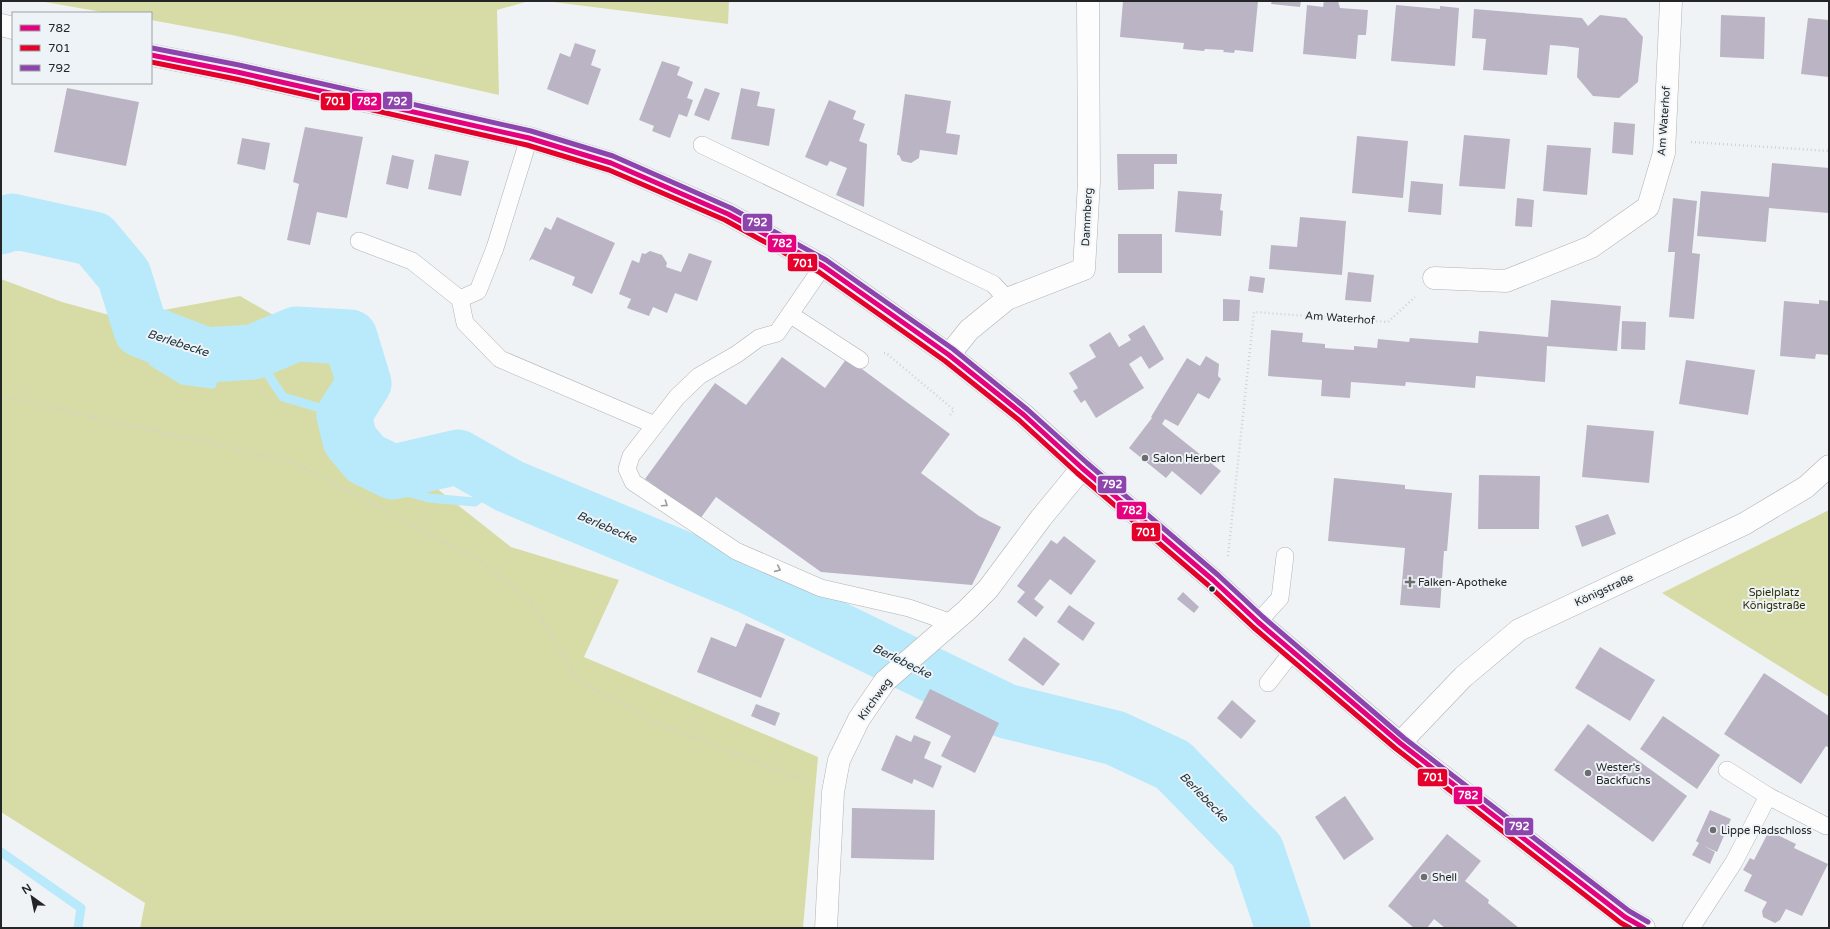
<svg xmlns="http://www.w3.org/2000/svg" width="1830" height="929" font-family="'Varela Round',sans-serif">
<rect width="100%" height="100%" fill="#f0f3f5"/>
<g fill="#d7dca7">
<polygon points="39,1 529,1 497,10 499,95 232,35 151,20 151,13 108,13"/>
<polygon points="545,1 729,1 728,24"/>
<polygon points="1,279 62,302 120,318 240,296 336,351 369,435 511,547 619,580 584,657 818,757 803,928 140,928 145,903 1,812"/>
<polygon points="1829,510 1829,697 1662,593"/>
</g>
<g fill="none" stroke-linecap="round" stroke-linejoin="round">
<g stroke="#b9eafb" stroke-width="9">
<polyline points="141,330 153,362 182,380 212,384 220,354"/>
<polyline points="253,352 283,397 344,415"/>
<polyline points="393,472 407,492 429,498 475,502 501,482"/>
<polyline points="1,852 81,908 78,928"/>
</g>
<polyline stroke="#b9eafb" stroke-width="55" points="1,227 12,221 94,239 124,275 141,330 206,355 253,352 296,334 350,337 364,383 344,415 350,440 366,459 393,472 458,457 509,486 750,587 1006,711 1115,738 1173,765 1257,851 1283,928"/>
</g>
<g fill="#bbb4c4">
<polygon points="1123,1 1258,1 1253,52 1235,50 1234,53 1223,52 1224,50 1205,49 1204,51 1183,49 1184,43 1120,37"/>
<polygon points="1272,1 1301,1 1300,7 1271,4"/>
<polygon points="1324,1 1338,1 1340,8 1368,10 1366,35 1358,35 1356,59 1303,54 1307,5 1323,7"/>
<polygon points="1396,5 1440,9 1440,6 1459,8 1455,66 1391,61"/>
<polygon points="1474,9 1582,18 1588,26 1600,15 1626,18 1643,37 1638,82 1619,98 1593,96 1577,77 1579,48 1564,46 1550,45 1547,75 1483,70 1486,39 1472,38"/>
<polygon points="1721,15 1765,17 1764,59 1720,57"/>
<polygon points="1808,18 1829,20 1829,77 1801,74"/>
<polygon points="575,43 596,50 591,65 601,69 588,105 547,89 560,53 570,57"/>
<polygon points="662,61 680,67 677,75 693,82 687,98 693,100 687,117 679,114 670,138 652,131 654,126 639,120"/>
<polygon points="67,88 139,102 126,166 54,152"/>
<polygon points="705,88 720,93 709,121 694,115"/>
<polygon points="741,88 760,92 757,106 775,109 769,146 731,139"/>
<polygon points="905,94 951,101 946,133 960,135 957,155 920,150 919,158 911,163 902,161 899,155 897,155"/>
<polygon points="829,100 856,111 853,119 865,124 859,141 867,144 864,207 836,195 847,168 830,161 827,166 805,157"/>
<polygon points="1614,122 1635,124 1633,155 1612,153"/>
<polygon points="305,127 363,137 347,218 317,212 310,245 287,240 299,184 293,182"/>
<polygon points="1464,135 1510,139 1505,189 1459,186"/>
<polygon points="1357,136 1408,141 1403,198 1352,193"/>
<polygon points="242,138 270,143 265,170 237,164"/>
<polygon points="1547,145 1591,148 1587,195 1543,191"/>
<polygon points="435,154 469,161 461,196 428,189"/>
<polygon points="1117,154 1177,154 1177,164 1154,164 1154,189 1118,190"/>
<polygon points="392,155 414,160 408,189 386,184"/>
<polygon points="1772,163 1829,168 1829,213 1769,208 1766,242 1697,236 1701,191 1769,197"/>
<polygon points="1411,181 1443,184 1441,215 1408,212"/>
<polygon points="1178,191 1222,194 1220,210 1223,211 1221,236 1175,232"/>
<polygon points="1517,198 1534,200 1532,227 1515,226"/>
<polygon points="1673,198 1697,201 1692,253 1700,254 1694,319 1669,317 1675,252 1668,252"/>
<polygon points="557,217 615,243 592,294 572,285 575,277 532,259 529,261 545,227 551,230"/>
<polygon points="1300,217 1346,221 1342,275 1269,269 1271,245 1297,247"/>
<rect x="1118" y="234" width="44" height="39"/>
<polygon points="650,251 662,255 667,263 666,267 681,272 689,253 712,261 697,301 675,293 667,313 653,307 649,316 627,308 631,299 619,294 632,260 639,263 642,253 645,254"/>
<polygon points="1348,272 1374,275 1371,302 1345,300"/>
<polygon points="1250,276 1265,278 1263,293 1248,291"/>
<polygon points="1223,299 1240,300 1239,321 1223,321"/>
<polygon points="1551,300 1621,306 1617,351 1547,346 1545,382 1476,376 1475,388 1406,382 1405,386 1351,382 1350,398 1321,396 1322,380 1268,376 1271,330 1303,333 1302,342 1325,344 1325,348 1354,350 1354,346 1377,348 1378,339 1409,342 1410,338 1478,343 1479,331 1548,337"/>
<polygon points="1819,300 1829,301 1829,355 1816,354 1815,359 1780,356 1784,301 1819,304"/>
<polygon points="1622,321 1646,322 1645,350 1621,349"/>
<polygon points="1144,325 1164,359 1149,369 1141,356 1129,364 1144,388 1096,418 1085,400 1081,403 1073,391 1078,388 1069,373 1096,357 1089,345 1110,332 1119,347 1131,340 1128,335"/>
<polygon points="1206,356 1219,364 1218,376 1221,379 1209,399 1198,393 1178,426 1165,419 1162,424 1221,471 1201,495 1172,471 1166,478 1129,448 1152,418 1151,417 1187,358 1200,366"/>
<polygon points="782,357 825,388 847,358 950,434 921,473 979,516 1001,527 972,585 821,572 716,497 700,519 645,479 715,383 746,405"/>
<polygon points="1686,360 1755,370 1748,415 1679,404"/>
<polygon points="1587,425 1654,431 1649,483 1582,477"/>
<polygon points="1479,475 1540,476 1539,529 1478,529"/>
<polygon points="1334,478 1405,485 1405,489 1452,493 1447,551 1444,551 1440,608 1400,605 1405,548 1328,541"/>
<polygon points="1608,514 1616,534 1582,547 1575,526"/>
<polygon points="1064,536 1096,561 1071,595 1050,579 1034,599 1044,607 1036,617 1017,602 1025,592 1017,586 1051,540 1057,544"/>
<polygon points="1183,592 1199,607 1194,613 1177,599"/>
<polygon points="1069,605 1095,623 1083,641 1057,622"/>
<polygon points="746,623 785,639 761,698 697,672 711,637 736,647"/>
<polygon points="1024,637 1060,664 1043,686 1008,660"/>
<polygon points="1600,647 1655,680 1630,721 1575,688"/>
<polygon points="1764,673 1829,716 1829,748 1826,746 1801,784 1724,734"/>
<polygon points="930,689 999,723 975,773 941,756 951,736 915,718"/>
<polygon points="1232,700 1256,721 1241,739 1217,718"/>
<polygon points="756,704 780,713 775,726 751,716"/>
<polygon points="1663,716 1720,755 1697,789 1640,749"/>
<polygon points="1588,724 1687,796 1653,842 1554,770"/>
<polygon points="896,735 911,742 914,735 931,742 924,758 942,766 933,788 914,779 912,784 881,770"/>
<polygon points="1345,796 1374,839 1344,860 1315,817"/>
<polygon points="852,808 935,810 934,860 851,858"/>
<polygon points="1710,810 1731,819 1717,852 1704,846 1715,852 1710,864 1692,855 1699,843 1696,841"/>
<polygon points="1769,831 1796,844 1794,848 1828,864 1802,916 1786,909 1780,920 1775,923 1763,917 1762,911 1767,902 1744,891 1752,875 1743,870 1750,858 1754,860"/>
<polygon points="1447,834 1481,861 1465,881 1489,900 1488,903 1519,928 1445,928 1434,919 1427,928 1414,928 1388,906"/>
</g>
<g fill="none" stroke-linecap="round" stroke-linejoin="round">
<defs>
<g id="service">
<polyline points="702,145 993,284 1007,299"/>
<polyline points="359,241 412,261 460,299 478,291 495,248 529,138"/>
<polyline points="823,266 777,333 759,338 737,354 699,376 677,397 631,456 627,469 633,482 736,551 821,588 909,608 952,623"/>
<polyline points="460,299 465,323 500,359 655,425"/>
<polyline points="791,315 860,360"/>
<polyline points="1258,622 1280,598 1285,556"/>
<polyline points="1268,683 1293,651"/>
<polyline points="1727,770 1768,796"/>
<polyline points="1691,928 1734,862 1768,796 1826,826"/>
</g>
<g id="minor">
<polyline points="1434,278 1506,281 1591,247 1648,207 1664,153 1671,1"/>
<polyline points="949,355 969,330 1007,299 1084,269 1089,182 1088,1"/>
<polyline points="1400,743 1463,677 1519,630 1744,524 1806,487 1829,466"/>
<polyline points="826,928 833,792 839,760 859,719 885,681 967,610 988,589 1041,518 1082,468"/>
</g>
<g id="secondary">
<polyline points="1,25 13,28"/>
<polyline points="151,55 237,72 529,138 611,163 728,214 823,266 949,355 1024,415 1082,468 1213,580 1258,622 1400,743 1625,917 1644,928"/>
</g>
</defs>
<use href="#service" stroke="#b0b2b3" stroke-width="18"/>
<use href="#minor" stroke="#b0b2b3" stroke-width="23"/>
<use href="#secondary" stroke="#b0b2b3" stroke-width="23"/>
<g stroke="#d0d1d2" stroke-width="2.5" stroke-dasharray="1 3" stroke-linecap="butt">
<polyline points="1691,142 1829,151"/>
<polyline points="884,353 886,353 954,410 950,415"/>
<polyline points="1,396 296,463 478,560 532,602 578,680 655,722 807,782"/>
<polyline points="1228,556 1254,312 1388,322 1415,297"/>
</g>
<use href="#service" stroke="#fdfdfe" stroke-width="17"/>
<use href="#minor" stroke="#fdfdfe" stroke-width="22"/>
<use href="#secondary" stroke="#fdfdfe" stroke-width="22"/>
<defs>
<polyline id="bus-1" points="151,55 237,72 529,138 611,163 728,214 823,266 949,355 1024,415 1082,468 1213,580 1258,622 1400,743 1625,917 1644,928"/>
<polyline id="bus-2" points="151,62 236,79 527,145 609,170 725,220 819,272 945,361 1019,420 1077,473 1208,585 1253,627 1395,748 1621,923 1630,928"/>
<polyline id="bus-3" points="152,48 239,65 531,131 613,156 731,208 826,260 953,349 1028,410 1087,463 1218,575 1263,617 1404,738 1629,911 1648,922"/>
</defs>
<use href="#bus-1" stroke="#eef3f7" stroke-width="8"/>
<use href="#bus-2" stroke="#eef3f7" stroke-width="8"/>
<use href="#bus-3" stroke="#eef3f7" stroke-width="8"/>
<use href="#bus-1" stroke="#e5007d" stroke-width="5"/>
<use href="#bus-2" stroke="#e4002b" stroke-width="5"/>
<use href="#bus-3" stroke="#8e44ad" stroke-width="5"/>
</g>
<defs><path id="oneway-chevron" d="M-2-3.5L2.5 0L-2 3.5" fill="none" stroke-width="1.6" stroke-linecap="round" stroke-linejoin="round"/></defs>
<g stroke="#9b9c9d">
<use href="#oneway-chevron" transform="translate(665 504) rotate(34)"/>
<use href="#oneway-chevron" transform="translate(778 569) rotate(24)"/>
</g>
<g fill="#6b6d6e" stroke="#eef3f7" stroke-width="1.5">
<circle cx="1145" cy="458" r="4"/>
<path d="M1408 576h4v4h4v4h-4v4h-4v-4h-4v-4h4z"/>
<circle cx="1588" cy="773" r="4"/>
<circle cx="1713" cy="830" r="4"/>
<circle cx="1424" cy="877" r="4"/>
</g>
<circle fill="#232526" stroke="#eef3f7" stroke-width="1.5" cx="1212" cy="589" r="3.5"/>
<g text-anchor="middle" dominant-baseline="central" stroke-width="4" stroke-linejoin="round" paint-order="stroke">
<g font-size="11" fill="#232526" stroke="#eef3f7">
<text transform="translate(1664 121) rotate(-86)">Am Waterhof</text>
<text transform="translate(1087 217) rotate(-87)">Dammberg</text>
<text transform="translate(1340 318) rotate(4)">Am Waterhof</text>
<text transform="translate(1604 590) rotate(-25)">Königstraße</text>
<text transform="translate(875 699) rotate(-54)">Kirchweg</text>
</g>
<g font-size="11" fill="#232526" stroke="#eef3f7" text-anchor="start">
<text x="1153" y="458">Salon Herbert</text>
<text x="1418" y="582">Falken-Apotheke</text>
<text x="1596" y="767">Wester's<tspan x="1596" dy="13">Backfuchs</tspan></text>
<text x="1721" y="830">Lippe Radschloss</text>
<text x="1432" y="877">Shell</text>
</g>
<g font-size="11" fill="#2d2f02" stroke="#eef3f7">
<text x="1774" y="592">Spielplatz<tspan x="1774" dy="13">Königstraße</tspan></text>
</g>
<g font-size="12" font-style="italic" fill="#213840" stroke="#eef3f7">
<text transform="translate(178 343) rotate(18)">Berlebecke</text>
<text transform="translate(607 527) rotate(23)">Berlebecke</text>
<text transform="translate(902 661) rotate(26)">Berlebecke</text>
<text transform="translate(1204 797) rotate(46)">Berlebecke</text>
</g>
</g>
<g stroke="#eef3f7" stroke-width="1.5">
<rect x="382" y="91" width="31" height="19" rx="4" fill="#8e44ad"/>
<rect x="351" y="92" width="31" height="19" rx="4" fill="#e5007d"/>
<rect x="320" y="92" width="31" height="19" rx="4" fill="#e4002b"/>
<rect x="742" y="213" width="31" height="19" rx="4" fill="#8e44ad"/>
<rect x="767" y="234" width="30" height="19" rx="4" fill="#e5007d"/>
<rect x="787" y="253" width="31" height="19" rx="4" fill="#e4002b"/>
<rect x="1097" y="475" width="30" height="19" rx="4" fill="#8e44ad"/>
<rect x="1116" y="501" width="31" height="19" rx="4" fill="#e5007d"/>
<rect x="1131" y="522" width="30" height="20" rx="4" fill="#e4002b"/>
<rect x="1417" y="768" width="31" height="19" rx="4" fill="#e4002b"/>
<rect x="1453" y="786" width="30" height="19" rx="4" fill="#e5007d"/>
<rect x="1504" y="817" width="30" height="19" rx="4" fill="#8e44ad"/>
</g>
<g font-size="11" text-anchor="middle" font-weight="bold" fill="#fff">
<text x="397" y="105">792</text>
<text x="367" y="105">782</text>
<text x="335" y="105">701</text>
<text x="757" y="226">792</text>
<text x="782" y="247">782</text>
<text x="803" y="267">701</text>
<text x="1112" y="488">792</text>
<text x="1132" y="514">782</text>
<text x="1146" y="536">701</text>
<text x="1433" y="781">701</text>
<text x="1468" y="799">782</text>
<text x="1519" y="830">792</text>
</g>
<rect width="1830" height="929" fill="none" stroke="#232526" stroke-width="4"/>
<rect x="12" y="12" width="140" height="72" fill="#eef3f7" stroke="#9da1a3"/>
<rect x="20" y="25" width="20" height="6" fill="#e5007d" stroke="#9da1a3"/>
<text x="48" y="32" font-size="12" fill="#232526">782</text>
<rect x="20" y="45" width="20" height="6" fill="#e4002b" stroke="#9da1a3"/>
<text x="48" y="52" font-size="12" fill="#232526">701</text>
<rect x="20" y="65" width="20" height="6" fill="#8e44ad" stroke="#9da1a3"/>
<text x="48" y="72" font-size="12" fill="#232526">792</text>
<g transform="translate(32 897) rotate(327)" stroke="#eef3f7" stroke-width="3" paint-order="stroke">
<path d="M0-3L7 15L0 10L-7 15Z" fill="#232526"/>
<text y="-6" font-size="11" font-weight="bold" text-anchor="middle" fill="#232526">N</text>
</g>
</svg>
